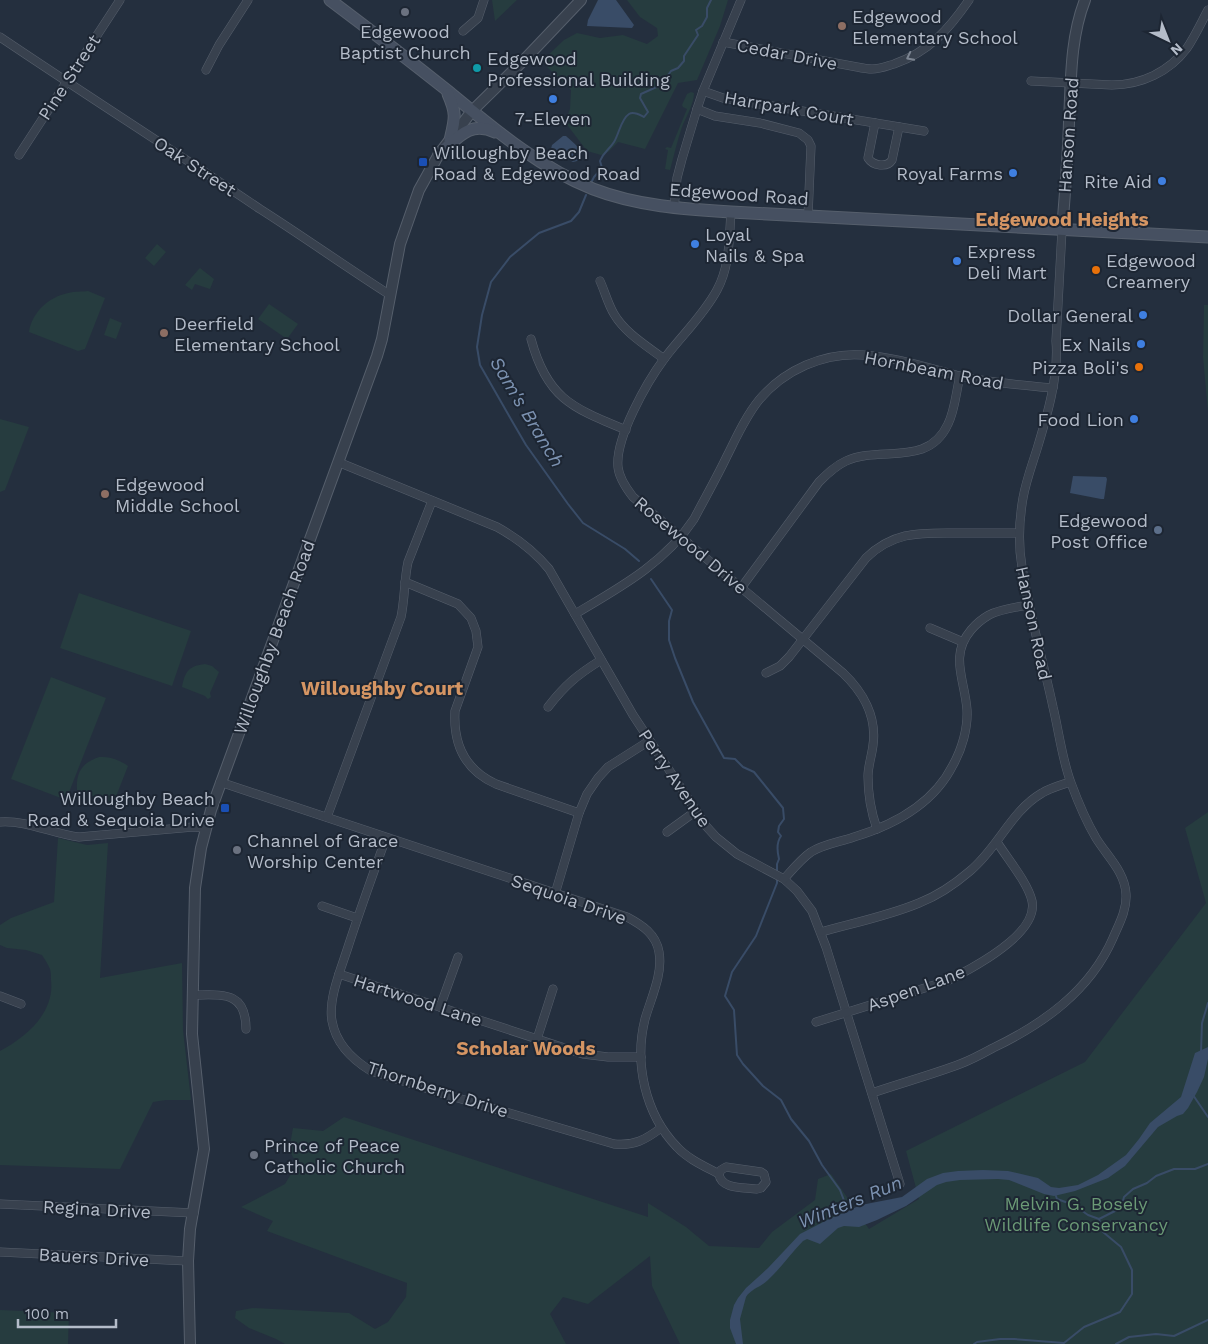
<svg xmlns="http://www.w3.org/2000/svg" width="1208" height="1344" font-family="'Work Sans',sans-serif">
<rect width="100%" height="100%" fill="#242f3e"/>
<g fill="#263c3f">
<polygon points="492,0 517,0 495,21"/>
<polygon points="627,0 728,0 720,26 697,80 678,83 645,149 618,142 608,152 601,155 587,151 565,122 570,109 571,90 546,66 545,58 564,40 577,33 600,38 623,35 647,44 658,36 657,28 640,17"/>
<path d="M691 92 694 93C694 104 686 117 682 127 677 141 674 156 670 170L665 169 668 150 665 149 667 147 671 148 687 109 683 107 682 105 687 94Z"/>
<polygon points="157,244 166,252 154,266 145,258"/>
<polygon points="200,268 214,279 210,289 195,284 192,290 185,285 198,270"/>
<path d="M88 291 105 298 85 349 78 351 29 332C32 312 49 297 68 293 75 291 82 292 88 291Z"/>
<polygon points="269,304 298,324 287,339 258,319"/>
<polygon points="1204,305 1208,305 1208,412 1203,357"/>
<polygon points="110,318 122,323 116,339 104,335"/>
<polygon points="0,419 29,427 5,490 0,492"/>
<polygon points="79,593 191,631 172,686 60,648"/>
<path d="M205 664 212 666 219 672 210 693 211 697 208 699 205 696 182 687C185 672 188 666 205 664Z"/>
<polygon points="51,677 106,698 66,800 11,779"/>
<path d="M99 757C111 757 118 759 128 766L115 799 116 804 114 806H111L108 802 77 790C76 772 82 763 99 757Z"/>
<polygon points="1208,812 1208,1344 680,1344 652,1286 650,1256 588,1304 563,1297 550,1314 566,1344 285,1344 276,1339 249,1328 235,1318 236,1311 253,1308 349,1313 375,1329 388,1322 406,1297 407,1283 267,1231 273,1221 241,1207 285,1184 297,1164 289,1150 293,1128 323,1131 344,1117 648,1217 648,1203 686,1227 709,1246 759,1248 772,1232 815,1200 818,1179 831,1174 869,1229 919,1199 906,1151 1085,1062 1206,903 1185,828"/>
<path d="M58 838 87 845 108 843 100 978 182 963 183 1030 191 1100H166L153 1102 120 1169 0 1165V1051C26 1037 55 1013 51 980 51 977 51 972 50 969 48 964 45 960 42 955L26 950 7 948 0 945V925L11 918 54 902Z"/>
<polygon points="0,1310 69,1313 68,1344 0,1344"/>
</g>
<g fill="#394c67">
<polygon points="598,0 616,0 634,25 632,28 587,26 588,20"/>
<path d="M563 136H566C574 143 593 158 573 162L552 151 551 149 552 145Z"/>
<polygon points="1073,476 1106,477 1107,479 1104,499 1101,499 1070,493"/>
<path d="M1208 1047V1059L1204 1077 1197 1092 1188 1108 1183 1114 1177 1116 1158 1127 1125 1166 1108 1178 1075 1191 1054 1196 1044 1194 1009 1180 998 1179 960 1180 946 1182 937 1185 906 1206 877 1220 859 1227 844 1226 838 1228 820 1244 807 1239 803 1241C791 1253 781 1268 768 1280 761 1287 751 1289 746 1297L740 1319 743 1344H736L730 1328V1320L734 1305 738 1298 746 1288 768 1268 800 1234 831 1218 861 1205 902 1197 927 1179 943 1173 958 1171 983 1170 1008 1171 1038 1178 1051 1187 1059 1188 1078 1185 1098 1175 1126 1155 1139 1139 1150 1123 1181 1097 1195 1053Z"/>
</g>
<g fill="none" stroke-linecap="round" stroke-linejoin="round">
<g stroke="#394c67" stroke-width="2">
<path d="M592 181 594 177 602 168 600 161C604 151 609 150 614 142 619 134 621 119 629 114 634 111 640 115 644 117L648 112 640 98 641 94 661 85 671 71 678 68 684 61V56L698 35 696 30 702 26 707 17V8L711 0"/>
<polyline points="586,195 579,212 571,221 539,233 510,257 491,282 482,315 477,347 480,365 512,421 526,445 568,504 583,523 625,549 639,561"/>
<path d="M651 579 672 610 669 621V640L675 658 693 702 724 758 735 759 743 767 754 772 783 808 784 819 779 826 778 832 781 836C776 843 777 851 779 859L777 864V873"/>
<polyline points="777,878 777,883 756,936 732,972 725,996 734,1010 737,1055 743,1064 763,1086 781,1100 791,1119 809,1141 822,1165 840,1190 848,1211"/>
<polyline points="1201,1052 1202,1023 1208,1003"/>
<polyline points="1193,1095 1208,1117"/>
<polyline points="1056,1196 1057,1199 1074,1205 1088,1215 1099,1219 1121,1208 1124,1197 1133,1189 1147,1183 1156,1176 1174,1169 1195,1169 1208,1164"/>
<polyline points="974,1344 977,1342 1000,1339 1014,1339 1064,1343 1084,1327 1120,1312 1132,1294 1132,1270 1121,1247 1103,1232 1099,1219"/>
<polyline points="1116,1344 1129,1337 1156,1334 1174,1336 1208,1320"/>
</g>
<defs>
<g id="minor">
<polyline points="463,31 478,18 484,0"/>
<path d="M0 37C86 95 174 151 260 209 304 237 346 267 390 295"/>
<path d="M723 42 857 67C862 68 867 69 872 69 880 69 887 66 894 64 929 52 949 29 969 0"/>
<polyline points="206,70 219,45 248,0"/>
<path d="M1031 81 1112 85C1141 85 1169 72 1187 48 1195 36 1201 23 1208 10"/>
<polyline points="703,91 723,98 924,131"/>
<polyline points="697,109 715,116 760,123 799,133 808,140 811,146 808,216"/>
<path d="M875 123 868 158C873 166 887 168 892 160L899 127"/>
<polyline points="19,155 120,0"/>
<polyline points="674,208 677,178 682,159 697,109 703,91 741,0"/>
<path d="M731 212C729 239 730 266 717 290 703 316 681 336 664 359 647 382 615 438 618 467 619 478 626 488 633 497L843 673C863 692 877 717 873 745 872 755 868 766 868 776 868 794 871 812 877 829"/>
<path d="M600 281C605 292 608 304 614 314 625 333 647 346 664 359"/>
<path d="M531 339C547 399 573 408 626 430"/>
<path d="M338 462 497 527C517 538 534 551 549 569L633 715 706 826 716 837 737 854 784 879 797 891 812 911 826 947 900 1184"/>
<path d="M405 582 458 604 471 618 476 631 478 647 455 711C453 745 465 770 496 784L579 813"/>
<path d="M741 588 819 482C827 474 835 466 846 461 880 445 928 468 948 424 955 410 956 392 960 376"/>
<path d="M575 614C619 588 665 563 694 519 705 498 717 477 727 456 737 436 746 416 759 400 784 370 824 352 863 355 895 357 928 368 959 376 990 383 1021 385 1053 388"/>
<polyline points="930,628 963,642"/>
<path d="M766 673 780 666 789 657 866 558C894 531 920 533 956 533 977 533 998 533 1019 533"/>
<path d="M548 707C565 685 577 675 601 660"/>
<path d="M220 782 627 917C642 925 656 934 659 952 663 974 651 998 645 1019 634 1063 645 1114 677 1147 688 1159 704 1166 719 1174"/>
<path d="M327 817 401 617C405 598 404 580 408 562L432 501"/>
<path d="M0 822C27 820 53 834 79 837L193 827 205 828"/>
<polyline points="667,832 696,811"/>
<path d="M386 838C373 874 360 910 348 947 341 969 328 999 332 1021 336 1044 353 1060 371 1071L451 1096 614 1144C634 1146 645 1140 661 1128"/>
<path d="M784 879C793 869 801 859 811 852 824 844 840 842 854 837 894 825 934 803 953 765 962 749 968 728 967 710 965 680 949 656 971 630 976 624 982 619 989 615 1001 609 1016 607 1029 605"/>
<polyline points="555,894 579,813 587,794 598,778 608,767 649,741"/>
<polyline points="322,906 357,918"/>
<path d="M821 932C853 923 888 916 919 903 937 896 956 883 970 871 998 848 1011 811 1042 793 1050 788 1061 785 1070 782"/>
<polyline points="339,974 583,1054 608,1057 641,1057"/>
<path d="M192 995C221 995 246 990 246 1029"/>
<polyline points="0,996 21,1004"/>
<polyline points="440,1007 458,957"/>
<path d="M816 1022 947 981C971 969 1039 934 1032 901 1028 883 1007 858 997 842"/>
<polyline points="537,1039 553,989"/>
<path d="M872 1093C901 1083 931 1075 960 1064 971 1060 982 1054 993 1048 1043 1024 1090 991 1113 938 1119 924 1127 910 1126 894 1125 872 1107 856 1096 838 1086 821 1078 802 1071 783 1062 759 1059 732 1053 707 1043 660 1029 614 1022 567 1018 544 1019 521 1023 498 1026 481 1032 465 1037 449 1047 416 1059 376 1056 341L1062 230"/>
<path d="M726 1167 761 1172 764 1174 766 1182 761 1188 757 1189C745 1187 721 1190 719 1174L721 1170Z"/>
<polyline points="0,1204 194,1213"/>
<polyline points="0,1252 188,1261"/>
</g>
<g id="tertiary">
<path d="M1062 230C1065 194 1068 158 1069 122 1071 82 1070 38 1085 0"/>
<polyline points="190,1344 188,1261 190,1229 204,1149 192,1034 195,888 201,848 211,810 377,356 382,339 400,244 419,190 439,154 472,111 525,59 581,0"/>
</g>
<g id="secondary">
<path d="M330 0C370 30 409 60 448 91 493 128 538 167 593 189 637 206 684 209 731 212L1208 237"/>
<path d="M448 94C457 114 455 119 450 140"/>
<path d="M439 154C457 139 469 120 495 132"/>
</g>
</defs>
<use href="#minor" stroke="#565f6c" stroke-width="9"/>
<use href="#tertiary" stroke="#565f6c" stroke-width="12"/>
<use href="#secondary" stroke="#565f6c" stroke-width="13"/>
<use href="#minor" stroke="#38414e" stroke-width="8"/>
<use href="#tertiary" stroke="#38414e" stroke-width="10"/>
<use href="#secondary" stroke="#465061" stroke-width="11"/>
</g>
<defs><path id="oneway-chevron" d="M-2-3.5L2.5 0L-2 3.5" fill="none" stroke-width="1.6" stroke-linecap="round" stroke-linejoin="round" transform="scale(1.25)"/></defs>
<use stroke="#7c8592" href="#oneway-chevron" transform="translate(910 57) rotate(153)"/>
<g fill="#6b7280" stroke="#1d2633" stroke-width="2">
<circle cx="405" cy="12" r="5"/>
<circle cx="237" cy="850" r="5"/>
<circle cx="254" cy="1155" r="5"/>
</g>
<g fill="#8d6e63" stroke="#1d2633" stroke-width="2">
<circle cx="842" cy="26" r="5"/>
<circle cx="164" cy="333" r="5"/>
<circle cx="105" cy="494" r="5"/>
</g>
<circle fill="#0f9aa8" stroke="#1d2633" stroke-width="2" cx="477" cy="68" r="5"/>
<g fill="#3f7fe0" stroke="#1d2633" stroke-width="2">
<circle cx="553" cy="99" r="5"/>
<circle cx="1013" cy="173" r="5"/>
<circle cx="1162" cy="181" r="5"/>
<circle cx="695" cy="244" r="5"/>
<circle cx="957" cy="261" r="5"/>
<circle cx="1143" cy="315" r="5"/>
<circle cx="1141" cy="344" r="5"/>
<circle cx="1134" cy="419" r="5"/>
</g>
<g fill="#1a4fb4" stroke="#1d2633" stroke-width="2">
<rect x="418" y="157" width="10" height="10" rx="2.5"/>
<rect x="220" y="803" width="10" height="10" rx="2.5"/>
</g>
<g fill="#e8710a" stroke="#1d2633" stroke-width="2">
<circle cx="1096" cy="270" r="5"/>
<circle cx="1139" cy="367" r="5"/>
</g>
<circle fill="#5c6f8a" stroke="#1d2633" stroke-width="2" cx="1158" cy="530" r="5"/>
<g text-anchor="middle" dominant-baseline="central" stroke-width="4" stroke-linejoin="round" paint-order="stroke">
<g font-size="18" fill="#b4bcc9" stroke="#1d2633" text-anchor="start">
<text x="852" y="16">Edgewood<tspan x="852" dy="21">Elementary School</tspan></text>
<text x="405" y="31" text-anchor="middle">Edgewood<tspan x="405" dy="21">Baptist Church</tspan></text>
<text x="487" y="58">Edgewood<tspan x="487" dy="21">Professional Building</tspan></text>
<text x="553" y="118" text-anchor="middle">7-Eleven</text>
<text x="433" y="152">Willoughby Beach<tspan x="433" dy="21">Road &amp; Edgewood Road</tspan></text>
<text x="1003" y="173" text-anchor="end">Royal Farms</text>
<text x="1152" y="181" text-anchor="end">Rite Aid</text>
<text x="705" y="234">Loyal<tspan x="705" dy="21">Nails &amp; Spa</tspan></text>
<text x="967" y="251">Express<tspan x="967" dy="21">Deli Mart</tspan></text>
<text x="1106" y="260">Edgewood<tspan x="1106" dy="21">Creamery</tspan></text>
<text x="1133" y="315" text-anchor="end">Dollar General</text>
<text x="174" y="323">Deerfield<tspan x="174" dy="21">Elementary School</tspan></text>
<text x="1131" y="344" text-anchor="end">Ex Nails</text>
<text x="1129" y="367" text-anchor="end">Pizza Boli's</text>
<text x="1124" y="419" text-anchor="end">Food Lion</text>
<text x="115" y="484">Edgewood<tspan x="115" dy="21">Middle School</tspan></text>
<text x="1148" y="520" text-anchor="end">Edgewood<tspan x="1148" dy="21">Post Office</tspan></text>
<text x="215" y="798" text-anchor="end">Willoughby Beach<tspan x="215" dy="21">Road &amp; Sequoia Drive</tspan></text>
<text x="247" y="840">Channel of Grace<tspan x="247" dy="21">Worship Center</tspan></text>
<text x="264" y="1145">Prince of Peace<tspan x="264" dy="21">Catholic Church</tspan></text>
</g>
<g font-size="18" fill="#b4bcc9" stroke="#1d2633">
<text transform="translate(787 54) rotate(11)">Cedar Drive</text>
<text transform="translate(69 77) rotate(-57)">Pine Street</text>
<text transform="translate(789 108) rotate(10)">Harrpark Court</text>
<text transform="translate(1068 135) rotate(-86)">Hanson Road</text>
<text transform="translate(195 166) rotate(33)">Oak Street</text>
<text transform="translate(739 194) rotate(4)">Edgewood Road</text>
<text transform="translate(934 370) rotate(11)">Hornbeam Road</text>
<text transform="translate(691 545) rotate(40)">Rosewood Drive</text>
<text transform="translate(1034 623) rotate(78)">Hanson Road</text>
<text transform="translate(274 637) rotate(-70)">Willoughby Beach Road</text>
<text transform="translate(675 778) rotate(56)">Perry Avenue</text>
<text transform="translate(569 899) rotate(19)">Sequoia Drive</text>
<text transform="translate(916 988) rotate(-20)">Aspen Lane</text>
<text transform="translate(418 1000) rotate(18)">Hartwood Lane</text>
<text transform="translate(438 1089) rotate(18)">Thornberry Drive</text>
<text transform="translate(97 1209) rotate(3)">Regina Drive</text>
<text transform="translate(94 1257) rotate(3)">Bauers Drive</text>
</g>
<g font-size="18" fill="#6b9a76" stroke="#1d2633">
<text x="1076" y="1203">Melvin G. Bosely<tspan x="1076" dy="21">Wildlife Conservancy</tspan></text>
</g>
<g font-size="19" font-weight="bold" fill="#d59563" stroke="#1d2633">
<text x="1062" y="219">Edgewood Heights</text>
<text x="382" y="688">Willoughby Court</text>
<text x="526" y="1048">Scholar Woods</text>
</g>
<g font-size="19" font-style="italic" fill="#7c92b1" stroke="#1d2633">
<text transform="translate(527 412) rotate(59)">Sam's Branch</text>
<text transform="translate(850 1202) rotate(-22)">Winters Run</text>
</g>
</g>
<g transform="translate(1168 40) rotate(137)" stroke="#1d2633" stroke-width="4" paint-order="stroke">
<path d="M0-4L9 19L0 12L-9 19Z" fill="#b4bcc9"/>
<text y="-8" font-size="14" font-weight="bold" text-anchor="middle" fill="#b4bcc9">N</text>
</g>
<path d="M18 1319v8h98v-8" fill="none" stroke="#b4bcc9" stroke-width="2.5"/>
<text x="25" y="1319" font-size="15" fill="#b4bcc9" stroke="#1d2633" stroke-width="4" paint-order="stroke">100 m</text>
</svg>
